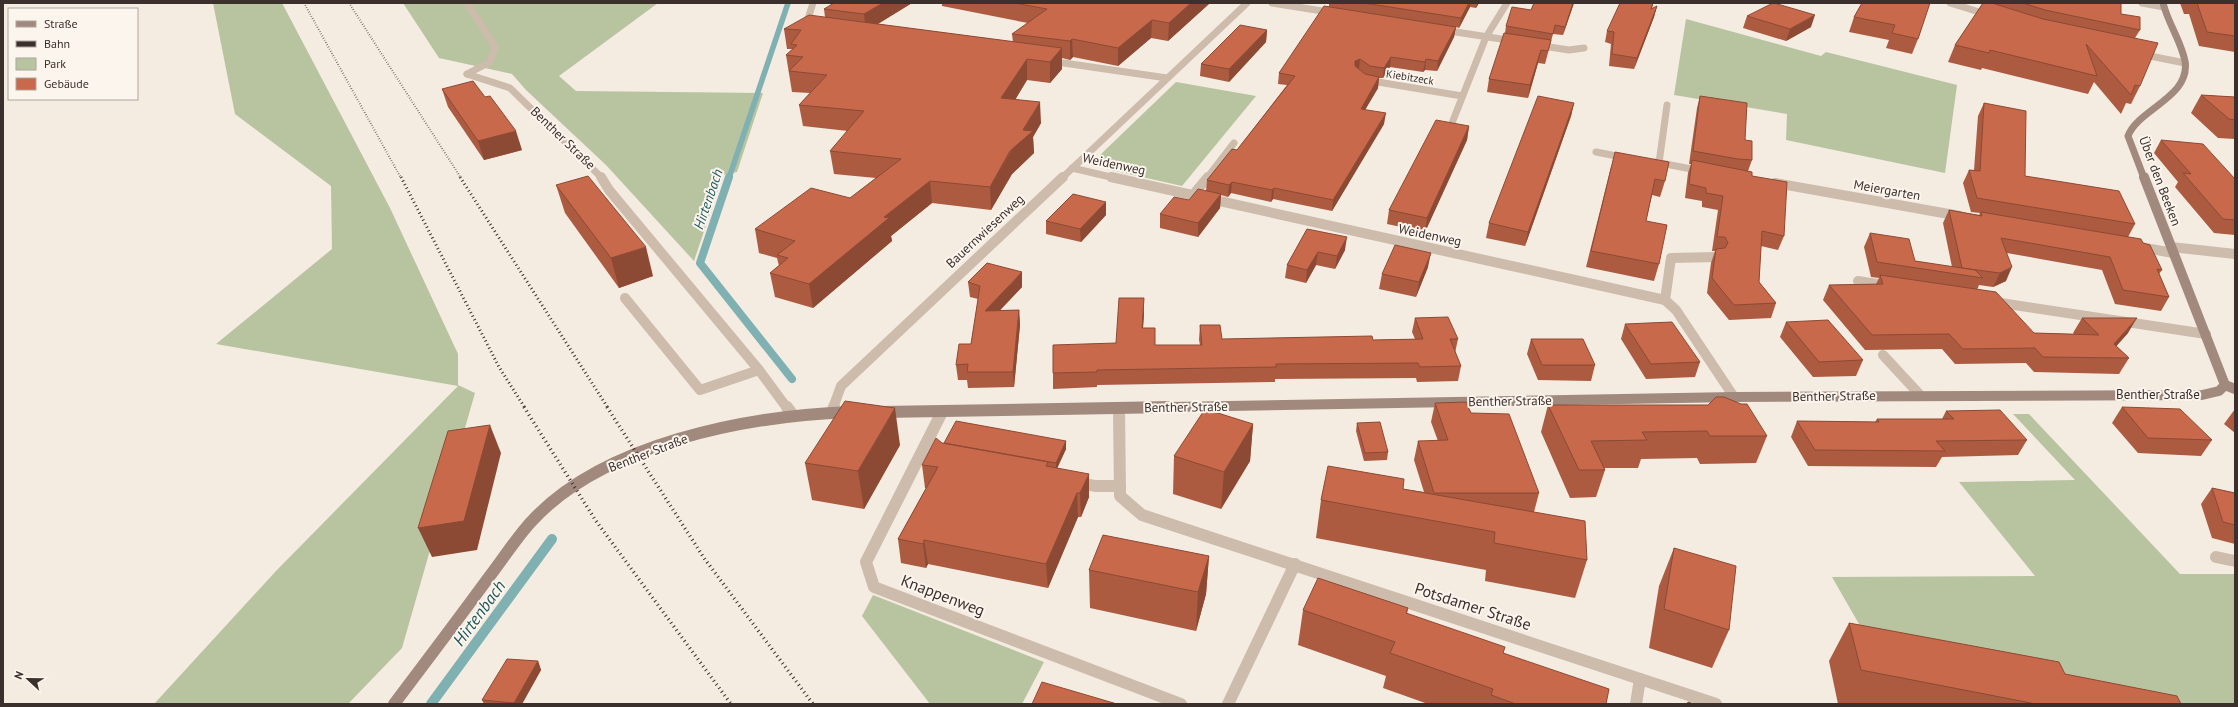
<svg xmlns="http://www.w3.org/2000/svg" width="2238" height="707" font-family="'PT Sans',sans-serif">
<rect width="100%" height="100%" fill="#f4ebe1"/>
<g fill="#b8c4a0">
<polygon points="213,3 282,3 390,208 458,354 458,385 475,393 402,648 348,704 154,704 276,571 458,386 216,344 332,249 331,186 235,114"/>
<polygon points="403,3 658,3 559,76 576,91 763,93 737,172 723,175 694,261 606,165 526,90 512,74 439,58"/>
<polygon points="1686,19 1821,56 1826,52 1957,85 1945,173 1786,140 1787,114 1674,95"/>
<polygon points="1176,82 1256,96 1182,186 1111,170 1102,166 1099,161 1100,155"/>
<polygon points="2013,414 2029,414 2180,574 2235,574 2235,704 2106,704 1863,631 1832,577 2035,576 1959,482 2075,480"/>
<polygon points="873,595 1044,662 1022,704 930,704 862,616"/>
</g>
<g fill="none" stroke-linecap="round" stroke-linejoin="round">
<polyline stroke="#7fb0b2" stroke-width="5.5" points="729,178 788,3"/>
<polyline stroke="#7fb0b2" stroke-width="8" points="729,177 700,263 792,379"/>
<polyline stroke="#7fb0b2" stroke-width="10" points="431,704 552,539"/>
<g stroke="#cdbbac" stroke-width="7">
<polyline points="467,3 495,47 490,62 467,74"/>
<polyline points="2142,3 2164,7"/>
<polyline points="805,28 813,3"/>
<polyline points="1659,163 1667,105"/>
<polyline points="1207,178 1234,143"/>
</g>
<g stroke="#cdbbac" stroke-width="10">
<polyline points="1193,195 1208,177"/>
<polyline points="1858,281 1889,286"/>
<polyline points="625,298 700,390 759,370"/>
<polyline points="1665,300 1671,258 1717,257"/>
<polyline points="1994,302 2206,334"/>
<polyline points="1883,355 1920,395"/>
</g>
<g stroke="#cdbbac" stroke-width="12">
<polyline points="1076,482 1095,486 1120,486"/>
<polyline points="2216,557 2235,561"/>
</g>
<g stroke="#cdbbac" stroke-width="7">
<polyline points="1272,3 1335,13"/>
<polyline points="1950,3 1989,15"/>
<polyline points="1443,30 1514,41"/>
<polyline points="1536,45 1569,50 1584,48"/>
<polyline points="2140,54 2185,63"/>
<polyline points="1050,61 1167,78"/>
<polyline points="467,74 510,88 602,178"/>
<polyline points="1366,80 1462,96"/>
<polyline points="1452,123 1486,37 1507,3"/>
<polyline points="1596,152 1627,158"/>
<polyline points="1655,162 1702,171"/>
<polyline points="1072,168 1115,178"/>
<polyline points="1062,178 1247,3"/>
</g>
<g stroke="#cdbbac" stroke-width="10">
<polyline points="601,177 609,190 759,370 787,408"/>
<polyline points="1111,177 1665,300 1676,310 1734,397"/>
<polyline points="1775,183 1960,216"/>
<polyline points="2140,247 2173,253"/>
<polyline points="2171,247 2235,254"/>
<polyline points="833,408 841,386 1063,177"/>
</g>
<g stroke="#cdbbac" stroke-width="12">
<polyline points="787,407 792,414"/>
<polyline points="1119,408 1120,496 1142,515 1716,704"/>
<polyline points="832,412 834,407"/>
<polyline points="942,412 866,562 874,587 1181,704"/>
<polyline points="1228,704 1295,564"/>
<polyline points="1636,704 1640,679"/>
</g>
<path stroke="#a18a7d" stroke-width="7" d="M2144 178 2128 136C2138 109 2191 97 2185 61 2181 41 2168 23 2163 3"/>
<g stroke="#a18a7d" stroke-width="10">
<polyline points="2144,177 2225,385"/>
<polyline points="2225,385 2235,389"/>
<polyline points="1114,408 1734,397 2202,395 2219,391 2225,385"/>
</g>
<g stroke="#a18a7d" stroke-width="12">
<polyline points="882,412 1171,407"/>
<path d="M394 704C425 663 456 622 486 581 501 562 514 541 530 523 602 443 747 416 850 412"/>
</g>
<g stroke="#3b302b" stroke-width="2" stroke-dasharray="0.5 2" stroke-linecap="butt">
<polyline points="304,3 401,178"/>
<polyline points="349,3 461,178"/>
</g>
<g stroke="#3b302b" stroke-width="3" stroke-dasharray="1 3" stroke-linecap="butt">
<polyline points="401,177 499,367 525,408"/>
<polyline points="460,177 608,408"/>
</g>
<g stroke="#3b302b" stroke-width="3.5" stroke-dasharray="1 3.5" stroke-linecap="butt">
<polyline points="524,407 596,521 731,704"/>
<polyline points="607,407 704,558 813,704"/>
</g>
</g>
<g fill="#ac5a40">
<polygon points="912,3 878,24 1013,42 1012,34 1028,23 942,6 942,3 1210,3 1168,41 1151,38 1118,66 1073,57 1070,60 1062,58 1062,69 1050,83 1027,80 1015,100 1041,123 1033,137 1034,153 1012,174 991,210 932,203 891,236 892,241 813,308 775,297 770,273 779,266 777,258 759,253 755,229 850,198 876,178 834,174 830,151 848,131 803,126 799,105 810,93 792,92 786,55 792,50 792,49 787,49 784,29 825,17 824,9"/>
<polygon points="1329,3 1479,3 1476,8 1470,7 1459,28 1456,27 1454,37 1437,71 1425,70 1423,72 1390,67 1383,78 1379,78 1378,88 1365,110 1384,124 1332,211 1273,199 1271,202 1231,193 1228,197 1221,195 1220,208 1198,237 1160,228 1160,214 1189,200 1206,191 1207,180 1237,150 1287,85 1278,84 1279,73 1329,7"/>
<polygon points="1534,3 1574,3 1563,35 1553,34 1545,64 1538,63 1528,98 1487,92 1489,79 1505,33 1506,26 1531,10"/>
<polygon points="1653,3 1652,9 1657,6 1654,17 1634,69 1609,66 1611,44 1605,42 1607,31"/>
<polygon points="1862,3 1918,39 1912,54 1886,48 1889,40 1849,32 1854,17"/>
<polygon points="1983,3 2121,3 2121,14 2140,30 2135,38 2140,86 2131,104 2126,103 2121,114 2094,82 2088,94 1982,68 1981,70 1948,62 1955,45"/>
<polygon points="2180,3 2235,3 2235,52 2199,46 2189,14 2184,14"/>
<polygon points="1747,16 1811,27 1786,41 1743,28"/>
<polygon points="1267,30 1266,42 1229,82 1200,76 1201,64"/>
<polygon points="442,89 522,150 484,160 448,107"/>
<polygon points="2201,95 2235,97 2235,139 2218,138 2191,113"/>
<polygon points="1700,96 1745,140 1752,160 1748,171 1752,176 1784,236 1778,250 1761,246 1759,282 1776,303 1771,318 1729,320 1707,293 1711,263 1715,251 1712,251 1718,210 1702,207 1702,201 1685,198 1688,173 1691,164 1689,164 1697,108"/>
<polygon points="1574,103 1571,116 1525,246 1486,238 1489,223"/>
<polygon points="1984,103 2025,176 2135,224 2128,237 2143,243 2162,270 2159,274 2169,297 2161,311 2115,304 2102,270 2007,253 2006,281 1993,287 1979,285 1977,290 2034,333 2074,334 2073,333 2082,318 2128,333 2116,346 2129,358 2119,374 2034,372 2026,363 1955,364 1942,349 1865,350 1823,300 1829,285 1876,284 1879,278 1871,277 1864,247 1870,233 1915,261 1952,267 1943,223 1949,210 1979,215 1980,213 1971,212 1963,183 1969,170 1974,170 1978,116"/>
<polygon points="1469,126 1467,140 1425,232 1387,224 1389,210"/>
<polygon points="2161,140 2235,179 2235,235 2214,233 2175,187 2178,182 2154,153"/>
<polygon points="1611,167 1665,181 1660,197 1652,195 1646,221 1659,264 1654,281 1586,267"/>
<polygon points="556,185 653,276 619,288 565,213"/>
<polygon points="1106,202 1106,215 1081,242 1046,234 1046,221"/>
<polygon points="1307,229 1345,250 1335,269 1316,265 1306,283 1285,278 1287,265"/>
<polygon points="1428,267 1416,297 1379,289 1382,274"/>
<polygon points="968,282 1022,287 1000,310 1019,310 1020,325 1014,387 968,388 967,380 958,380 956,365 971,344 978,299 970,297"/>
<polygon points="1144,313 1143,328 1155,345 1200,345 1199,340 1200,325 1222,339 1373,340 1415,339 1412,332 1415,318 1458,339 1455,353 1461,366 1458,381 1417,382 1416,378 1275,379 1275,382 1097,385 1097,387 1053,389 1053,373 1116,343"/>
<polygon points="1786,322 1863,360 1856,376 1813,377 1780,337"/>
<polygon points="1625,324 1700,362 1695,377 1646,379 1621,339"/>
<polygon points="1531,339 1595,365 1591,381 1538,380 1527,354"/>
<polygon points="1435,403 1471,413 1539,493 1534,512 1587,560 1575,598 1485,581 1486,570 1316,538 1321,500 1403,489 1424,492 1414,460 1418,441 1438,441 1431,422"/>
<polygon points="1548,405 1767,436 1756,463 1700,464 1697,458 1641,459 1638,468 1604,468 1605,470 1596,497 1570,498 1541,432"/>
<polygon points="2122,407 2212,440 2201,456 2138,453 2112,423"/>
<polygon points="2235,409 2235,433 2224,424"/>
<polygon points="1946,411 2027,440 2018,455 1942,457 1936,467 1808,466 1791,437 1797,421 1875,422 1877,419 1942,419"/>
<polygon points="1357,423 1388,452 1387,460 1364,461 1356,431"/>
<polygon points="1253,424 1250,461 1221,509 1173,494 1174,456"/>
<polygon points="1066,441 1066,449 1057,468 1089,497 1081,517 1078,517 1048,588 928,564 926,568 901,563 898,539 926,488 925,488 922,465 942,443"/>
<polygon points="900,445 864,509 812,500 805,463"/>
<polygon points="2212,488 2235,493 2235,544 2212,538 2201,504"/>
<polygon points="1674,548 1729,630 1712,668 1649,648 1659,586"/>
<polygon points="1209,556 1206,594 1196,631 1090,608 1089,570"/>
<polygon points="1408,608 1407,614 1503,653 1606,704 1428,704 1383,688 1386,676 1298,645 1303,610"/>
<polygon points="1849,623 2065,674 2181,704 1838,704 1829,661"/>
<polygon points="538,661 541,670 522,704 484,704 482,700"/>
</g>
<g fill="#8c4a34">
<polygon points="883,3 912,3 866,31 864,14"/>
<polygon points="1191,3 1210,3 1168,41 1169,23"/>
<polygon points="1469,3 1470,3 1470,7 1459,28 1461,18"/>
<polygon points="1477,3 1479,3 1476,8"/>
<polygon points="1573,3 1574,3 1563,35 1565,27"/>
<polygon points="1657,6 1654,17 1634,69 1637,58"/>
<polygon points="1815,15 1811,27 1786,41 1790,29"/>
<polygon points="1152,20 1151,38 1118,66 1118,48"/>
<polygon points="1456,27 1454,37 1437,71 1438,61"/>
<polygon points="1267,30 1266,42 1229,82 1229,69"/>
<polygon points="1072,39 1073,57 1070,60 1070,41"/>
<polygon points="1062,48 1062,69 1050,83 1050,62"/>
<polygon points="1541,50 1538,63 1528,98 1530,85"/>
<polygon points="1391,57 1390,67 1383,78 1384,68"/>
<polygon points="1027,59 1027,80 1003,120 1001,98"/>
<polygon points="1360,59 1359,69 1354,71 1355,61"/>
<polygon points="1426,59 1425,70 1423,72 1425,62"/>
<polygon points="1379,77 1378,88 1359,120 1361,109"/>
<polygon points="1040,102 1041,123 1033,137 1034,153 1012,174 991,210 990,187"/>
<polygon points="1574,103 1571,116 1525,246 1528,232"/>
<polygon points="1386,113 1384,124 1332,211 1333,200"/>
<polygon points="1469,126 1467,140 1425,232 1427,218"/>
<polygon points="516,131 522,150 484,160 478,141"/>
<polygon points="930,181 932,203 891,236 892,241 813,308 809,284 884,217"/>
<polygon points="1232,182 1231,193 1228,197 1229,185"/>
<polygon points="1274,188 1273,199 1271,202 1272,190"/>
<polygon points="1221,194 1220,208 1198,237 1198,223"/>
<polygon points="1106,202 1106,215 1081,242 1080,229"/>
<polygon points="1347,237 1345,250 1335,269 1337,256"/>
<polygon points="646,247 653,276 619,288 611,258"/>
<polygon points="1318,252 1316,265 1306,283 1307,270"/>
<polygon points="1431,253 1428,267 1416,297 1419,282"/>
<polygon points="2012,267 2006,281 1993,287 2000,273"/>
<polygon points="1022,272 1022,287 986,325 985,311"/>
<polygon points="1144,298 1144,313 1142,343 1142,328"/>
<polygon points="1019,310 1020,325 1014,387 1013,372"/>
<polygon points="2137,318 2128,333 2105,359 2114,344"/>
<polygon points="895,408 900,445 864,509 858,471"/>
<polygon points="1253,424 1250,461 1221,509 1224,472"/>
<polygon points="490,425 501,453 477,550 432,557 418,528"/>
<polygon points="1066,441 1066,449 1056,471 1056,463"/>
<polygon points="1089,474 1089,497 1081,517 1080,493"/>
<polygon points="1077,493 1078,517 1048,588 1046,564"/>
<polygon points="924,540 928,564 926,568 923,544"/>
<polygon points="1209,556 1206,594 1196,631 1198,592"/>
<polygon points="538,661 541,670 522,704 515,704 514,703"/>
</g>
<g fill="#c8694b" stroke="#8c4a34">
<polygon points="834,3 883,3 864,14 824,9"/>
<polygon points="1015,3 1191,3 1169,23 1152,20 1118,48 1072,39 1070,41 1012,34 1047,9"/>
<polygon points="1364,3 1469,3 1461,18"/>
<polygon points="1534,3 1573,3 1565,27 1555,25 1553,34 1506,26 1512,7 1531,10"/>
<polygon points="1620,3 1653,3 1651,9 1657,6 1637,58 1612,54 1614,32 1607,31"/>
<polygon points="1773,3 1774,3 1815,15 1790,29 1747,16"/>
<polygon points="1862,3 1930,3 1918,39 1892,33 1895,25 1854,17"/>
<polygon points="1983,3 1992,3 2043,19 2158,43 2140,86 2135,85 2131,95 2086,44 2097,76 1990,50 1989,53 1955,45"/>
<polygon points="2023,3 2121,3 2121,14 2140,17 2140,30 2045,10"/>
<polygon points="2197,3 2235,3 2235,36 2207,32"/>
<polygon points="1324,6 1456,27 1438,61 1426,59 1425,62 1391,57 1384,68 1370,66 1360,59 1355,61 1355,66 1365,74 1379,77 1361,109 1386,113 1333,200 1274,188 1272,190 1232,182 1229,185 1207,180 1232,149 1237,150 1240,146 1295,76 1279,73"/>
<polygon points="809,15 1062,48 1050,62 1027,59 1001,98 1040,102 1023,130 1033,131 1010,151 990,187 930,181 884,217 889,218 809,284 770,273 788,258 777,255 795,241 755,229 811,188 850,198 901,159 830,151 864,111 799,105 827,75 789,71 803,57 786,55 797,45 791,44 801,30 784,29"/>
<polygon points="1240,25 1267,30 1229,69 1201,64"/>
<polygon points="1504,33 1551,40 1548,51 1541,50 1530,85 1489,79"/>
<polygon points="473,81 485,97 490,96 516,131 478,141 442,89"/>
<polygon points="2201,95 2235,97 2235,120 2229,119"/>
<polygon points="1538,96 1574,103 1528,232 1489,223"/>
<polygon points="1700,96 1747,103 1745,140 1752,141 1752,160 1738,159 1693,151"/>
<polygon points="1984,103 2026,111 2025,176 2119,191 2135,224 1977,198 1969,170 1980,171"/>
<polygon points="1436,120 1469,126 1427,218 1389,210"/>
<polygon points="2161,140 2203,144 2235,179 2235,220 2223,219 2183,173 2191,174"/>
<polygon points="1615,152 1669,162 1665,181 1655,179 1646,221 1667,225 1659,264 1591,251"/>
<polygon points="1692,160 1752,172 1752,176 1787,182 1784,236 1762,231 1759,282 1776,303 1734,305 1712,278 1716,249 1725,248 1728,243 1725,237 1717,237 1723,196 1706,193 1706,188 1689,184"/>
<polygon points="588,176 646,247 611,258 556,185"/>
<polygon points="1198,189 1221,194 1198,223 1160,214 1174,197 1189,200"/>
<polygon points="1073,194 1106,202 1080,229 1046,221"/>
<polygon points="1949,210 1982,216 1981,212 2141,239 2143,243 2150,245 2162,270 2157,269 2169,297 2123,290 2110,257 2001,238 2012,267 2000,273 1962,268"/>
<polygon points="1307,229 1347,237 1337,256 1318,252 1307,270 1287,265"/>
<polygon points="1870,233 1909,239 1915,261 1975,270 1983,278 1877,262"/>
<polygon points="1395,245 1431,253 1419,282 1382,274"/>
<polygon points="987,263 1022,272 985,311 1019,310 1013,372 967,372 968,364 956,365 959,344 971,344 980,286 968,282"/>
<polygon points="1880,275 1996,292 2034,333 2099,335 2082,318 2137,318 2114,344 2129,358 2043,357 2035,348 1963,349 1949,334 1872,335 1829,285 1883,284"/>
<polygon points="1119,298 1144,298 1142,328 1155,328 1155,345 1202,345 1200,325 1220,325 1222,339 1372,336 1373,340 1423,339 1415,318 1448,317 1458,339 1450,339 1461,366 1420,367 1418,363 1276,364 1276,367 1097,370 1097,372 1053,373 1053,345 1116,343"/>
<polygon points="1828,320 1863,360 1819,362 1786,322"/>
<polygon points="1672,322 1700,362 1651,364 1625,324"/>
<polygon points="1531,339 1583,339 1595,365 1542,365"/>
<polygon points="1716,397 1724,397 1741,404 1747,404 1767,436 1710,436 1707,431 1642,432 1647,440 1591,441 1605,470 1579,470 1548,405 1708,405"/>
<polygon points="845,401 895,408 858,471 805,463"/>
<polygon points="1466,402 1471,413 1509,414 1539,493 1434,493 1418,441 1448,440 1435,403"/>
<polygon points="2122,407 2180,409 2212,440 2148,438"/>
<polygon points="1205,409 1253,424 1224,472 1174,456"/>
<polygon points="2000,410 2027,440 1936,441 1945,451 1815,450 1797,421 1879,422 1877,419 1954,419 1946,411"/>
<polygon points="956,421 1066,441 1056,463 944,443"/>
<polygon points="1380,422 1388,452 1365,453 1357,423"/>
<polygon points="490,425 464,521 418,528 448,431"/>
<polygon points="936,438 942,443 1048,462 1046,466 1089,474 1080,493 1077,493 1046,564 924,540 923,544 898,539 938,467 922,465"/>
<polygon points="1328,466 1404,479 1403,489 1585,521 1587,560 1494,543 1495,532 1321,500"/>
<polygon points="2212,488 2235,493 2235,525 2223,522"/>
<polygon points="1103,535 1209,556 1198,592 1089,570"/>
<polygon points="1674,548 1736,566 1729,630 1664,609"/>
<polygon points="1318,578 1408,608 1406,613 1505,647 1503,653 1609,689 1606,704 1516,704 1491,695 1493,689 1390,653 1395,642 1303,610"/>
<polygon points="1849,623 2059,662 2065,674 2177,696 2181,704 2036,704 1861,670"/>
<polygon points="507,659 538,661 514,703 482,700"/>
<polygon points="1042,682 1117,704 1032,704"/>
<polygon points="1688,702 1694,704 1687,704"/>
</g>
<g text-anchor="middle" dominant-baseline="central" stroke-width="4" stroke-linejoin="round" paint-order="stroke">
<g font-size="11" fill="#3b302b" stroke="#fbf5ee">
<text transform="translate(1410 77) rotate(9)">Kiebitzeck</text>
</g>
<g font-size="13" fill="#3b302b" stroke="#fbf5ee">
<text transform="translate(563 138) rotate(44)">Benther Straße</text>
<text transform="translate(1114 164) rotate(12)">Weidenweg</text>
<text transform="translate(2160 181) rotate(69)">Über den Beeken</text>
<text transform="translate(1887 190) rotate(10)">Meiergarten</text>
<text transform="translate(985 231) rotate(-43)">Bauernwiesenweg</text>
<text transform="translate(1430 235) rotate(12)">Weidenweg</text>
<text x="2158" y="394">Benther Straße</text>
<text transform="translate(1834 396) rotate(-1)">Benther Straße</text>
<text transform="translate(1510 401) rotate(-1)">Benther Straße</text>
<text transform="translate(1186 407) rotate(-1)">Benther Straße</text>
<text transform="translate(648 453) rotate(-21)">Benther Straße</text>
</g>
<g font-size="14" font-style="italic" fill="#1f5a5e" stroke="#fbf5ee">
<text transform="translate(708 199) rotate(-71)">Hirtenbach</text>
</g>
<g font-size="16" fill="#3b302b" stroke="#fbf5ee">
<text transform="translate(943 595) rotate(21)">Knappenweg</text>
<text transform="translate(1473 606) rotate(18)">Potsdamer Straße</text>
</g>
<g font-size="17" font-style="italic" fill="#1f5a5e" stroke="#fbf5ee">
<text transform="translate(479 613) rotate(-54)">Hirtenbach</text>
</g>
</g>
<rect width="2238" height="707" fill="none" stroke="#3b302b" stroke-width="8"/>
<rect x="8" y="8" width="130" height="92" fill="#fbf5ee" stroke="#aea6a0"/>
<rect x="16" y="21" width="20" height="6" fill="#a18a7d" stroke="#aea6a0"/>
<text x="44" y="28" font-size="12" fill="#3b302b">Straße</text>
<rect x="16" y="41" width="20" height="6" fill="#3b302b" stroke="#aea6a0"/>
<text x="44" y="48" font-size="12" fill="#3b302b">Bahn</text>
<rect x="16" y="58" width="20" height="12" fill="#b8c4a0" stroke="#aea6a0"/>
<text x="44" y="68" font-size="12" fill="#3b302b">Park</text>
<rect x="16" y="78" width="20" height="12" fill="#c8694b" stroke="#aea6a0"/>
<text x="44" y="88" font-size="12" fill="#3b302b">Gebäude</text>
<g transform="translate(28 679) rotate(292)" stroke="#fbf5ee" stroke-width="3" paint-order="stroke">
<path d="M0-3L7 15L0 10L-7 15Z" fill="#3b302b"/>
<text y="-6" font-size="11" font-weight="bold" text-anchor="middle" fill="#3b302b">N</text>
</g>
</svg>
